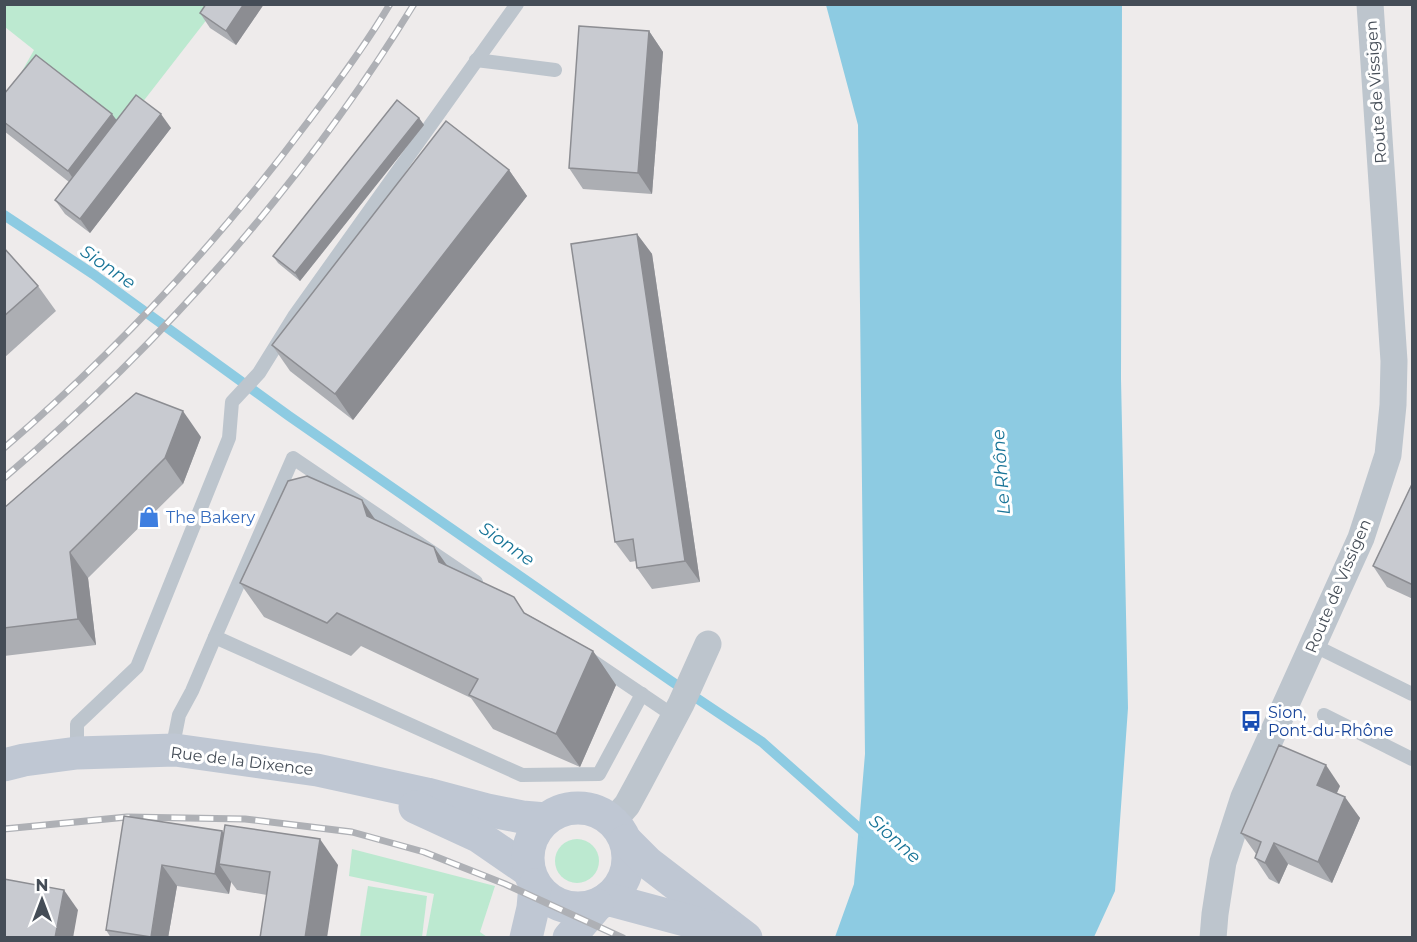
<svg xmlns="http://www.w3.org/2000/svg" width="1417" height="942" font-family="Montserrat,sans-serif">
<rect width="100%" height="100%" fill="#eeebeb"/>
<g fill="#bce9d0">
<polygon points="4,5 218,5 121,130 51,76 5,132 7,98 34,50 5,27"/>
<circle cx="577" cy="861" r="22"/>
<polygon points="352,849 495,886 480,932 487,937 426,937 434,894 349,876"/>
<polygon points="368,886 427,896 422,937 360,937"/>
</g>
<polygon fill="#8dcbe2" points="826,5 1122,5 1121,379 1128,708 1115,891 1094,937 835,937 854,884 865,754 858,125"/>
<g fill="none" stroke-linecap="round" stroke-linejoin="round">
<polyline stroke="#8dcbe2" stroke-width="10" points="4,215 93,274 289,416 671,681 762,742 868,836"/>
<g stroke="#bdc5cd" stroke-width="14">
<polyline points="476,60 555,70"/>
<polyline points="476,582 293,458 215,637 522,775 599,774 642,694"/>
<polyline points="1313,645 1412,694"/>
<polyline points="591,660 674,716"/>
<polyline points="1324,715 1412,759"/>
<polyline points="175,750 175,735 179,715 192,691 215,637"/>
<polyline points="77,753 77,724 137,667 229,438 232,402 259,373 295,315 517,4"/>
</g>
<g stroke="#bdc5cd" stroke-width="27">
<polyline points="613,821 627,805 639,783 681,704 708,644"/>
<polyline points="1213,938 1215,914 1223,862 1244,797 1361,538 1388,455 1393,405 1394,361 1370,4"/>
</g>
<g stroke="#bfc7d3" stroke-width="33">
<polyline points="4,765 24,760 77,753 175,750 317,770 427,794 487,810 522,817 546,819"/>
<polyline points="415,807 478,836 529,871"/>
<circle cx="578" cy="858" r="50"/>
<polyline points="626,841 647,862 746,938"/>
<polyline points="607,899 726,931"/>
<polyline points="526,938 533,908 535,885"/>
<polyline points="569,938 597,905"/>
</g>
<defs>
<g id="rail">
<path d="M4 448C117 351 218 242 307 123 336 85 365 46 390 4"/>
<path d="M4 478C162 343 305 182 414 4"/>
<polyline points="4,829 127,817 245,819 352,832 424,852 505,884 623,938"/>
</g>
</defs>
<use href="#rail" stroke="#aeb0b5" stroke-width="7"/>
<use href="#rail" stroke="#fff" stroke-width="4.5" stroke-dasharray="14" stroke-linecap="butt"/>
</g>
<g fill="#acaeb3">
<polygon points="264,4 236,45 210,28 200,13"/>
<polygon points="649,31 663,52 652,194 583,189 569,168"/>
<polygon points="4,94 117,120 171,128 90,233 65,214 55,200 69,182 4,131"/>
<polygon points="419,118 424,125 300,281 278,263 273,256"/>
<polygon points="509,170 527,196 353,420 290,371 272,345"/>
<polygon points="637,234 652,254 700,582 652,589 637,568 636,561 630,562 615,542"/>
<polygon points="4,248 38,286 56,311 4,358"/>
<polygon points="201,437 183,484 88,578 96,645 4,656 4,508"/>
<polygon points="1413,482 1413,599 1387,587 1373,566"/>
<polygon points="375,520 434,547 447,566 525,613 593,651 616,685 580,767 493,729 471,698 361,646 351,656 264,617 240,583"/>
<polygon points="1340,786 1337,793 1360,818 1332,883 1288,864 1279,884 1269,879 1255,858 1256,854 1241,833"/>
<polygon points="124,816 222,831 224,834 338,865 267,895 237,890 231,882 229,894 177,886 168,938 111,938 106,930"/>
</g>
<g fill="#8c8d92">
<polygon points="244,4 264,4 236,45 226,31"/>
<polygon points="649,31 663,52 652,194 638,173"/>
<polygon points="112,114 127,134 82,192 68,171"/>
<polygon points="161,114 171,128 90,233 80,219"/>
<polygon points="419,118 424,125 300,281 295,273"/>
<polygon points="509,170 527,196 353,420 335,394"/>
<polygon points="637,234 652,254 700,582 685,561"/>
<polygon points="183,411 201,437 183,484 165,458"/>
<polygon points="362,500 385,534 367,516"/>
<polygon points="434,547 458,581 439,562"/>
<polygon points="70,552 88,578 96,645 78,619"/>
<polygon points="593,651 616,685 580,767 556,734"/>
<polygon points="1326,765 1340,786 1331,805 1317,785"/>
<polygon points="1345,797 1360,818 1332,883 1318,862"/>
<polygon points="222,831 236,852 219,864 231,882 229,894 215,874"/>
<polygon points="320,839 338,865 327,938 305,938"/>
<polygon points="1274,843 1288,864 1279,884 1265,863"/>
<polygon points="162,865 177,886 168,938 151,938"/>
<polygon points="64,890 78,910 73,938 55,938"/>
</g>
<g fill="#c8cad0" stroke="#8c8d92" stroke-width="1.5">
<polygon points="206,4 244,4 226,31 200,13"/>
<polygon points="579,26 649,31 638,173 569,168"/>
<polygon points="36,55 112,114 68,171 4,122 4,94"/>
<polygon points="136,95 161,114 80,219 55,200"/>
<polygon points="397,100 419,118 295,273 273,256"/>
<polygon points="446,121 509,170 335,394 272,345"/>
<polygon points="637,234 685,561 637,568 633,539 615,542 571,244"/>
<polygon points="4,248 38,286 4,316"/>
<polygon points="136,393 183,411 165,458 70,552 78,619 4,628 4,508"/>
<polygon points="307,476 362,500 367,516 434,547 439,562 514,597 524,613 593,651 556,734 469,695 478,679 337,613 327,623 240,583 288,481"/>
<polygon points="1413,482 1413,585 1373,566"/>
<polygon points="1279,745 1326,765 1317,785 1345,797 1318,862 1274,843 1265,863 1255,858 1261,842 1241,833"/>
<polygon points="124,816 222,831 215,874 162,865 151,937 106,930"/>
<polygon points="225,825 320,839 305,938 260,938 270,872 219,864"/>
<polygon points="4,879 64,890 55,938 4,938"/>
</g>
<defs>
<symbol id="shop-bare" viewBox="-9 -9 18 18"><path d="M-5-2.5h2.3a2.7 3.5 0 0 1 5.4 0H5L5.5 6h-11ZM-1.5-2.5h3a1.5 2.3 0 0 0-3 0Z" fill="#3f7fe0" stroke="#fff" stroke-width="2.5" paint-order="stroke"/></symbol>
<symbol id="bus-bare" viewBox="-9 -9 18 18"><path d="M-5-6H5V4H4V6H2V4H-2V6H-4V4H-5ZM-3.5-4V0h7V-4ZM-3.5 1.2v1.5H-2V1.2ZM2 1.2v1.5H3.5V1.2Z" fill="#1a4fb4" stroke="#fff" stroke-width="2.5" paint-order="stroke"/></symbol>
</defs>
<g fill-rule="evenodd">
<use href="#shop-bare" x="134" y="502" width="30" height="30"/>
<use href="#bus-bare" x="1236" y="706" width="30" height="30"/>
</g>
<g text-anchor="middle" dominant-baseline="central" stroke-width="6" stroke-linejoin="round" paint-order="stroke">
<g font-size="16" fill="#454d57" stroke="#fff">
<text transform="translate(1376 92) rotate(-94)">Route de Vissigen</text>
<text transform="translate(1338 586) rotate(-67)">Route de Vissigen</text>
<text transform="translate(242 761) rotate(7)">Rue de la Dixence</text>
</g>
<g font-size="16" fill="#366cbe" stroke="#fff" text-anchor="start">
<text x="166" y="517">The Bakery</text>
</g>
<g font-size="16" fill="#164399" stroke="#fff" text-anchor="start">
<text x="1268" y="712">Sion,<tspan x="1268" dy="18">Pont-du-Rhône</tspan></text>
</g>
<g font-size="18" font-style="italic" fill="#187497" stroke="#fff">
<text transform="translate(108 267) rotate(35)">Sionne</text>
<text transform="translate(1001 472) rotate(-94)">Le Rhône</text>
<text transform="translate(507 544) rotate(35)">Sionne</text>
<text transform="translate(895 839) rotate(42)">Sionne</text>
</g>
</g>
<rect width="1417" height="942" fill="none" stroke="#454d57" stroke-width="12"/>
<g transform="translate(42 900)" stroke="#ffffff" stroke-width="4.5" paint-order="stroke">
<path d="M0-4.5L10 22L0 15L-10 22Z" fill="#454d57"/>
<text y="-9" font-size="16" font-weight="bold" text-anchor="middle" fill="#454d57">N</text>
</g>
</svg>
